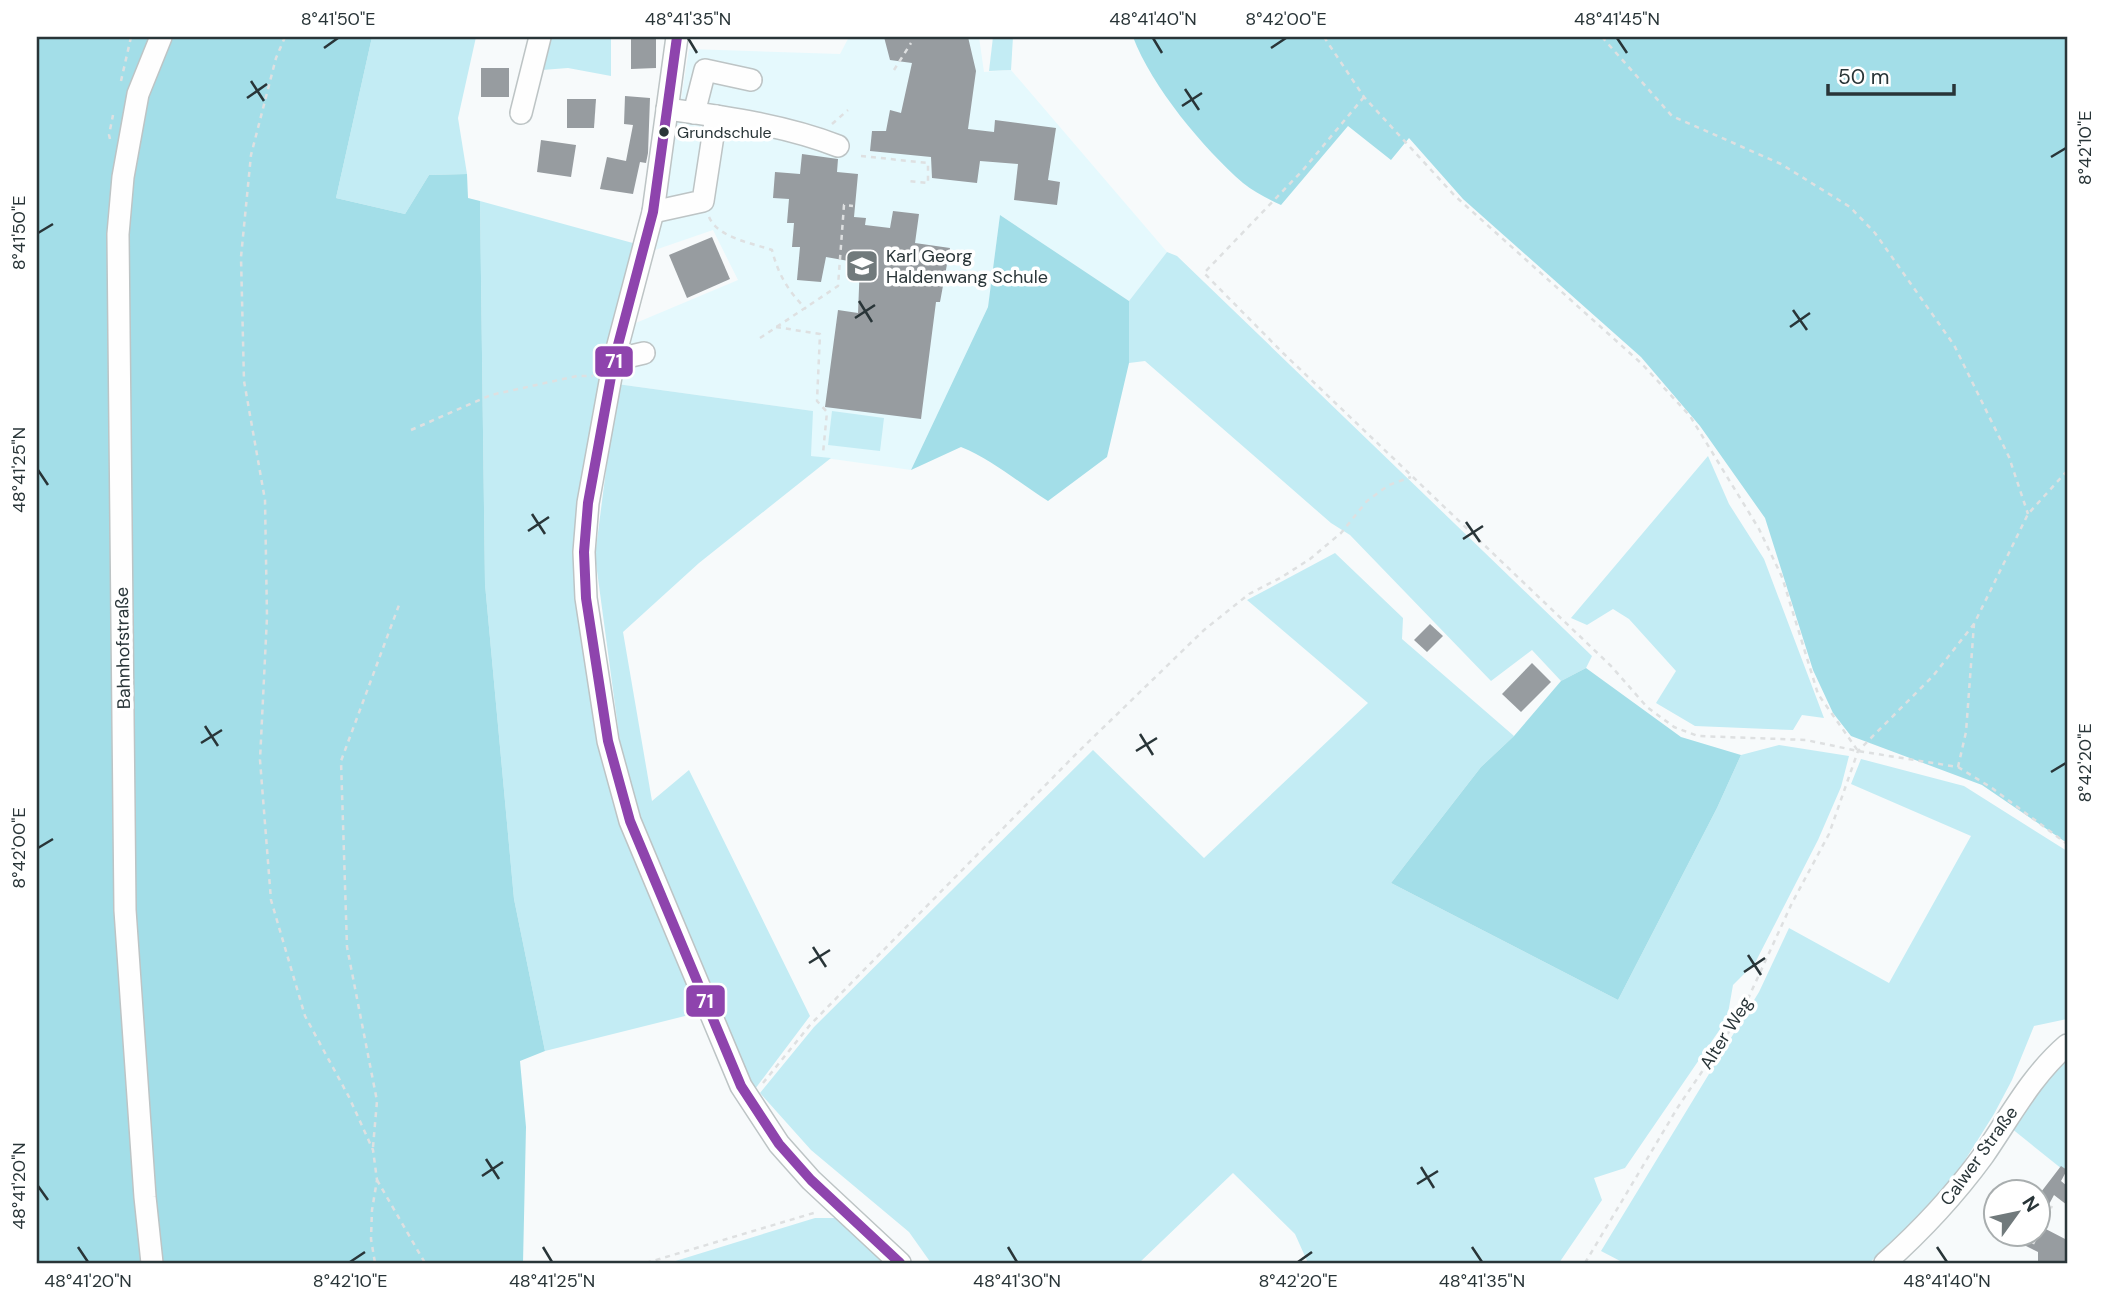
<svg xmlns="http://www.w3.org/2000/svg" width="2104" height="1300" font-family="'DM Sans',sans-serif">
<rect width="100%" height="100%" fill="#f7fafb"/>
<polygon fill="#e5f9fd" points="849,37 979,37 984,72 1011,70 1167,252 1129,301 1000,215 988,307 911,470 811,456 812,411 617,384 631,325 738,280 713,230 652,251 666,194 689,49 840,54"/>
<g fill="#c3ecf4">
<polygon points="372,37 476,37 458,118 467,174 429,175 405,214 336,198"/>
<polygon points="551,37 611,37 611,76 568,68 542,70"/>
<polygon points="993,37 1013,37 1011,70 989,71"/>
<polygon points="480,201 640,245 585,482 604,746 701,1012 545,1051 514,899 485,584"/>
<polygon points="1167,252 1177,256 1592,656 1586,668 1561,681 1532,650 1491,681 1350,535 1331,523 1145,361 1129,363 1129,301"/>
<polygon points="617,384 813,411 811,456 831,458 699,563 623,632 652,801 689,770 810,1016 755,1089 745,1072 637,815 622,757 595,556"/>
<polygon points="832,411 884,418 880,451 828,445"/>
<polygon points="1708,456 1729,504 1764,559 1824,718 1802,715 1793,730 1695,726 1656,703 1676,671 1629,619 1613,609 1587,625 1571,618"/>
<polygon points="1335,553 1403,618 1402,639 1514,736 1481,767 1391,883 1618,1000 1717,808 1741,755 1779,745 1849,756 1841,787 1818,840 1755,963 1733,985 1727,1019 1625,1168 1594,1178 1602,1200 1559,1263 1308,1263 1295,1234 1233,1173 1139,1263 931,1263 909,1232 811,1150 760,1093 814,1027 1093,750 1204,858 1368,703 1247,600"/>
<polygon points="1861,759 1964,786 2067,851 2067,1019 2034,1026 2012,1080 1994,1114 1940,1200 1869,1263 1624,1263 1601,1251 1759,992 1789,928 1889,983 1971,836 1851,784"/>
<polygon points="2067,1055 2067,1173 2011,1128 2043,1081"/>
<polygon points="815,1218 840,1218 891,1263 669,1263"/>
</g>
<g fill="#a3dee8">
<polygon points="37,37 372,37 336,198 405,214 429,175 467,174 468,198 480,201 485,584 514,899 545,1051 520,1061 526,1127 523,1263 37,1263"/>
<path d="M1133 37H2067V843L1982 785 1851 736 1833 713 1813 670 1765 518 1700 426 1641 357 1463 199 1409 138 1391 160 1348 126 1281 205C1268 199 1254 192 1243 183 1203 148 1152 87 1133 37Z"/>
<path d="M1000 215 1129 301V363L1107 457 1048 501C1019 483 993 460 961 447L911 470 988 307Z"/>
<polygon points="1586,668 1681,737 1741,755 1717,808 1618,1000 1391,883 1481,767 1514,736 1561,681"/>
</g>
<g fill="#979ca0">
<polygon points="884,37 968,37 976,71 968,129 994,132 995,120 1056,128 1048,180 1060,182 1057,205 1014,200 1018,164 980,161 977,183 932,178 931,157 870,151 872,131 886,131 890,110 901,113 912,63 890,60"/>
<polygon points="656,38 656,68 631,69 631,39"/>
<rect x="481" y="68" width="28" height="29"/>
<polygon points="625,96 650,98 648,153 646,163 640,162 633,194 600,189 607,157 626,161 633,125 624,124"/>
<polygon points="567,99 596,99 594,128 567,128"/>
<polygon points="541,140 576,145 571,177 537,172"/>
<polygon points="802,154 838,159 837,172 858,174 854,217 866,218 865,225 890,228 893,211 919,214 915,243 950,248 940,302 936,302 921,419 825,407 838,310 858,313 860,263 826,257 821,282 797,280 800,247 792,247 794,223 787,223 789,199 773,198 775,172 800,174"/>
<polygon points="712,237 730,279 687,298 669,255"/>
<polygon points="1430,624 1443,636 1427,652 1414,640"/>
<polygon points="1532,663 1551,682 1521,712 1502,694"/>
<polygon points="2061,1166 2067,1170 2061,1181 2067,1186 2067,1205 2054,1195 2038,1225 2067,1240 2067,1263 2038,1263 2038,1252 2002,1234 2038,1234 2038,1196"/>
</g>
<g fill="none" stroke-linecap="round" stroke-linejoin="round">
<defs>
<g id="minor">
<polyline points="677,37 653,212 614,360 588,503 584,552 586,598 608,741 630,821 741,1086 779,1144 811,1180 900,1263"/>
<path d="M667 109C724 117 784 125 838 146"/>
<polyline points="521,113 540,37"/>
<polyline points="694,113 705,70 751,80"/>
<polyline points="653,212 703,201 716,116"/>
<polyline points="614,360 644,353"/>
<polyline points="152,1263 145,1197 125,910 118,234 123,177 138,94 161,37"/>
<path d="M1885 1263C1923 1229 1953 1197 1983 1156 2010 1117 2031 1076 2067 1045"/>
</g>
</defs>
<use href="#minor" stroke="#bdc4c5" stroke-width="24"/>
<g stroke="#dee0e1" stroke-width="2.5" stroke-dasharray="5 5" stroke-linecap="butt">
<polyline points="285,37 276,58 251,155 241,257 244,381 265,500 267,617 260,760 271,900 305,1016 349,1097 373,1150 377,1180 372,1210 371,1239 375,1263"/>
<polyline points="1324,37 1364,97 1455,196 1642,364 1690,416 1759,529 1782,577 1818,694 1858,751"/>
<polyline points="1602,37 1672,116 1781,164 1850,207 1875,233 1954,345 2009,457 2028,514"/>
<polyline points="894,70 911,43"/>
<polyline points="121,81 131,37"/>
<polyline points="1364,97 1303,170 1204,273 1283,353 1611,666 1647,707 1674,727 1698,736 1806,740 1858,751 1958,767 1992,788 2067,844"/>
<polyline points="832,124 848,110"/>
<polyline points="110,139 109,135 113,115"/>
<polyline points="861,156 928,163 928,183 909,181"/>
<path d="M709 217C718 238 752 243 772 250 778 274 788 291 806 309"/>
<polyline points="776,327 820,334 817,401 827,412 823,453"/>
<polyline points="760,338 838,286 844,205 853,206"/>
<polyline points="411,430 491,395 577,376 593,376"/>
<polyline points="1958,767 1966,732 1974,624 2028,514 2067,471"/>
<polyline points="763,1083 810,1025 1077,753 1204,630 1249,594 1282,577 1310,559 1341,533 1367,501 1389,485 1411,477"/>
<polyline points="373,1147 377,1101 347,947 341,761 399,605"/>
<polyline points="377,1180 425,1263"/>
<polyline points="2033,1244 2052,1206"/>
<polyline points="646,1263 817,1212"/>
<polyline points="1585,1263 1678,1107 1741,1014 1792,903 1829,834 1858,751 1933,676 1974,624"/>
</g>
<use href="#minor" stroke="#fefefe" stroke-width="21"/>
<defs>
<polyline id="bus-1" points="677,37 653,212 614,360 588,503 584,552 586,598 608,741 630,821 741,1086 779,1144 811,1180 900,1263"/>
</defs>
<use href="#bus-1" stroke="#fff" stroke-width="16"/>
<use href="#bus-1" stroke="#8e44ad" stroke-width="10"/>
</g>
<path fill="none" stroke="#293538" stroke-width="2.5" d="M688 38 697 53M1153 38 1162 53M1617 38 1627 53M324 48 338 38M1271 48 1286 38M251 81 264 101M1185 89 1199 110M247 98 267 84M1182 106 1202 93M2051 157 2066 148M38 233 53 224M859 301 872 322M1793 310 1807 330M855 318 875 305M1790 327 1810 313M38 470 48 485M532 514 545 534M1466 522 1480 542M528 531 549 517M1463 539 1483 526M205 726 218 746M1140 734 1153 755M201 743 222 730M1136 751 1157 738M2051 772 2066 763M38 848 53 839M813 947 826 967M1748 955 1761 975M809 963 830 950M1744 972 1765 958M486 1159 499 1179M1421 1167 1434 1188M482 1176 503 1162M1417 1184 1438 1171M38 1186 48 1200M78 1247 88 1262M543 1247 552 1262M1008 1247 1017 1262M1472 1247 1482 1262M1937 1247 1947 1262M350 1262 365 1252M1298 1262 1312 1252"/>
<defs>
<symbol id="school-square" viewBox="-11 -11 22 22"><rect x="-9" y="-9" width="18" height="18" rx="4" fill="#717a7c" stroke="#fff"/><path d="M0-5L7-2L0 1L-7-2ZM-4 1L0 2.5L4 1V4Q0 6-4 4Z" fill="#fff"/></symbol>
</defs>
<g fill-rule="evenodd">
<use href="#school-square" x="843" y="247" width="38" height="38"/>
</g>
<circle fill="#293538" stroke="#fff" stroke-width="2.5" cx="664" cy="132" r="6"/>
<g text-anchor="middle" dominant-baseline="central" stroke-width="7" stroke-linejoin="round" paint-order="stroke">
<g font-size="16" fill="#293538" stroke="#fff" text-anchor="start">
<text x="677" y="132">Grundschule</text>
</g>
<g font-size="18" fill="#293538" stroke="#fff" text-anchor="start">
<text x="886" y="256">Karl Georg<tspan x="886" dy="21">Haldenwang Schule</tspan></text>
</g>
<g font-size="18" fill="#293538" stroke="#fff">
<text transform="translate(123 648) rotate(-91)">Bahnhofstraße</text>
<text transform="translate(1726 1033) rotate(-58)">Alter Weg</text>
<text transform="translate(1979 1156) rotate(-54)">Calwer Straße</text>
</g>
</g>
<g stroke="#fff" stroke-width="2.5">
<rect x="594" y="345" width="40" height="33" rx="7" fill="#8e44ad"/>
<rect x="685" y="984" width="41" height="34" rx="7" fill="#8e44ad"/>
</g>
<g font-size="19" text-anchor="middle" font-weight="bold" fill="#fff">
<text x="614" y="368">71</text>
<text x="705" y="1008">71</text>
</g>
<rect width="2104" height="1300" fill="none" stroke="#ffffff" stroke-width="77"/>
<g transform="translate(2017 1213) rotate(57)"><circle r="33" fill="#ffffff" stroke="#a9aeaf" stroke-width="2"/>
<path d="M0-5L12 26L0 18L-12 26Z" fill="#717a7c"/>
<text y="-10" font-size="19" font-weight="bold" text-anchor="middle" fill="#293538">N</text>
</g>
<path d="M1828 84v10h126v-10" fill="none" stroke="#293538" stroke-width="3.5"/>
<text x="1838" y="84" font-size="21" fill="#293538" stroke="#ffffff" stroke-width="5" paint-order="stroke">50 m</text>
<rect x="38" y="38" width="2028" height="1224" fill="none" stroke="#293538" stroke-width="2.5"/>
<g font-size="18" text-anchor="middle" fill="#293538">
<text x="338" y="25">8°41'50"E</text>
<text x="688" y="25">48°41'35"N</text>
<text x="1153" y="25">48°41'40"N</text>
<text x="1286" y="25">8°42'00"E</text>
<text x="1617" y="25">48°41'45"N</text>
<text transform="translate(2085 148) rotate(-90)" y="6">8°42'10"E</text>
<text transform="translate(19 233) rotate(-90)" y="6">8°41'50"E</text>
<text transform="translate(19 470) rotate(-90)" y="6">48°41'25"N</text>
<text transform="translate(2085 763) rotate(-90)" y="6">8°42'20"E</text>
<text transform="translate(19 848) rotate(-90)" y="6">8°42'00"E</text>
<text transform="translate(19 1186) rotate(-90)" y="6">48°41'20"N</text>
<text x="88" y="1287">48°41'20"N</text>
<text x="350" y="1287">8°42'10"E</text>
<text x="552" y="1287">48°41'25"N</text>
<text x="1017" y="1287">48°41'30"N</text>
<text x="1298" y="1287">8°42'20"E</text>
<text x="1482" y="1287">48°41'35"N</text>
<text x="1947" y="1287">48°41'40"N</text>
</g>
</svg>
